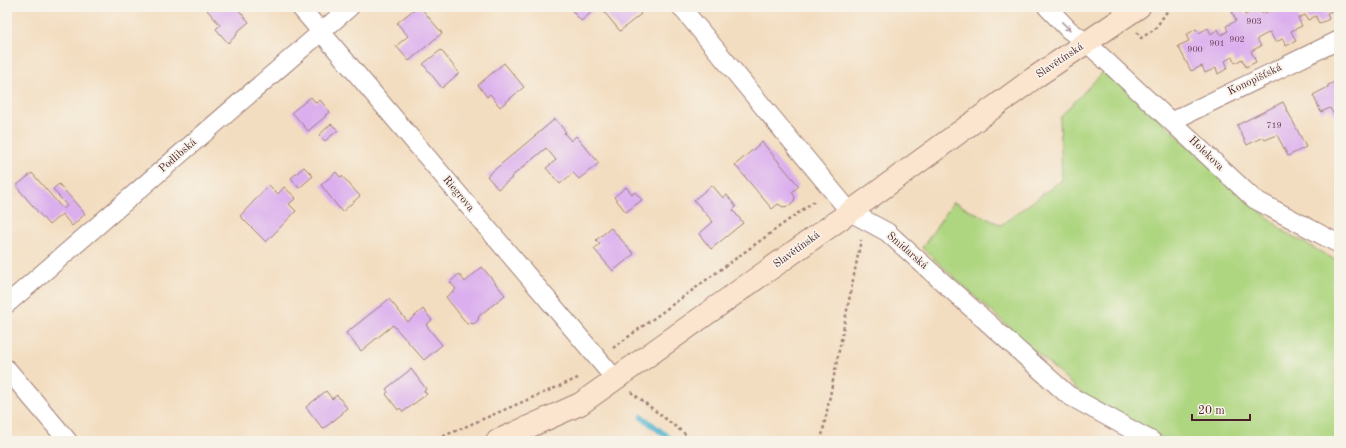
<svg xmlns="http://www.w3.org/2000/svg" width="1346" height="448" font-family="'Old Standard TT',serif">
<rect width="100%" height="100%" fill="#f7f3e8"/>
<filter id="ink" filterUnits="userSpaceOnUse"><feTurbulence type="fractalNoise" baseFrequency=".025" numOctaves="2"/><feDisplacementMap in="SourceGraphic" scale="8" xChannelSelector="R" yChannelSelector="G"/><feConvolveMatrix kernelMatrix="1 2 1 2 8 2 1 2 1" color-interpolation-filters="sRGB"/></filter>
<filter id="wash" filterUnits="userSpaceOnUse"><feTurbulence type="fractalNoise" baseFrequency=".012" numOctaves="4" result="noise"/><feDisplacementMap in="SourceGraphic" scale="16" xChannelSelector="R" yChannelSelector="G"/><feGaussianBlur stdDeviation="0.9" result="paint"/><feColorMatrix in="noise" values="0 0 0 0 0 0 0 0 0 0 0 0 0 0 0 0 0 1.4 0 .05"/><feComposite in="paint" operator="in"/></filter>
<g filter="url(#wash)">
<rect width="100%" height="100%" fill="#f3ddc0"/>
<polygon fill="#aed680" stroke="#7c7a56" points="1105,70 1283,231 1339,262 1339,441 1168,441 1083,395 922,248 953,202 1001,225 1062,180 1060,117"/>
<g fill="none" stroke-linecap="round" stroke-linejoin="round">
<polyline stroke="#50b3cf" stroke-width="6" points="642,417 673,441"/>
</g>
<g id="blocks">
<g fill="#dbafee">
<polygon points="210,7 221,7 224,11 228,7 236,7 249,22 236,33 237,35 228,43 216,29 220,25 207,10"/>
<polygon points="417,7 420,7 442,33 409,61 396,46 408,36 397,23"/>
<polygon points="569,7 598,7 581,21"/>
<polygon points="600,7 635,7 641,14 620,31"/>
<polygon points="1241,7 1245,15 1259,8 1262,14 1269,11 1267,7 1336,7 1337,9 1327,13 1329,19 1319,24 1316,16 1308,20 1305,15 1298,18 1302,26 1291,31 1296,41 1286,46 1283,39 1275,42 1270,32 1257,39 1261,46 1251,51 1256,62 1246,67 1242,59 1235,63 1232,57 1225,61 1228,68 1218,74 1216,68 1205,73 1202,66 1191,71 1178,46 1189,41 1186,35 1196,29 1199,33 1208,28 1211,34 1218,29 1221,35 1228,31 1226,26 1236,21 1232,12"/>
<polygon points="441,50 459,73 442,88 423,64"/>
<polygon points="504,63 524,87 500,107 490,94 487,97 478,85"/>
<polygon points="1337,81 1338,83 1339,82 1339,112 1334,115 1330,108 1321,112 1313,95 1328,87 1328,85"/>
<polygon points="311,97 316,103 320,100 330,112 325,115 326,116 308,131 292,112"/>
<polygon points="1283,102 1306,147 1288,156 1277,135 1265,140 1263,137 1247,145 1237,125"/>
<polygon points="555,119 566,132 564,133 571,141 576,136 599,163 579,179 573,173 560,184 546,168 556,160 546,148 511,177 512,178 498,189 487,176"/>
<polygon points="331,124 338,130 325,141 319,135"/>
<polygon points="762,142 799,186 792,192 795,197 794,201 789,206 783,207 778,204 772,209 735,165"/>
<polygon points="304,167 313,176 299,188 291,178"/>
<polygon points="336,172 340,177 342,176 360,196 342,212 321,185"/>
<polygon points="32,173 63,209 67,206 53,189 59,184 85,214 72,226 62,214 49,225 16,186"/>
<polygon points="269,185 278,194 284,187 296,198 289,204 296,211 266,242 240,216"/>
<polygon points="712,185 723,198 727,195 736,207 733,210 743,223 711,249 699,234 713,222 694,200"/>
<polygon points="626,187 632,194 635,192 642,200 626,212 614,197"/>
<polygon points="611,228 634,254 613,271 594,249 600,244 596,240"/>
<polygon points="482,267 505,295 479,316 478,320 474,324 470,323 468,325 446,297 456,289 450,282 459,274 465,282"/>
<polygon points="389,299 408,322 423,309 432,320 426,325 442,345 424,360 393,325 361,351 346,333"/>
<polygon points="411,369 426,389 424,391 427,394 403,412 400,408 398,410 386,394 388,392 386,389"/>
<polygon points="326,391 332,399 337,395 347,408 342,412 343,413 323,429 306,407"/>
</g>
</g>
</g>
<g filter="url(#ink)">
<use href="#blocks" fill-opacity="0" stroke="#9e7e76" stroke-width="1"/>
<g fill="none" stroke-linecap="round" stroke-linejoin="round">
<defs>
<g id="street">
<polyline points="300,7 616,380"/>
<polyline points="681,7 850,212 887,232 1068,395 1152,441"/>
<polyline points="1047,7 1069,30 1087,43 1254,199 1339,244"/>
<polyline points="1172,121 1339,40"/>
<polyline points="7,304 350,7"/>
<polyline points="7,369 68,441"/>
</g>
<polyline id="secondary" points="497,441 580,404 850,212 1034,78 1139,7"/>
</defs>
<use href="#street" stroke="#9e7e76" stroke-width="20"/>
<use href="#secondary" stroke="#9e7e76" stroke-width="24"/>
<g stroke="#9e7e76" stroke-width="2.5" stroke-dasharray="3 3" stroke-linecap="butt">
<polyline points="1137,32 1141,38 1155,29 1170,7"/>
<polyline points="613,348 816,200"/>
<polyline points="631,392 694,441"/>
<polyline points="432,441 578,378"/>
<polyline points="821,441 861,240"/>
</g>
<use href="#street" stroke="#fff" stroke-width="18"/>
<use href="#secondary" stroke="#fbe5cf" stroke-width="22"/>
</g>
<defs><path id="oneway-shaft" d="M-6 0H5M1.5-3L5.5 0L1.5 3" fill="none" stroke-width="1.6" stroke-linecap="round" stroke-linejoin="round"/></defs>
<use stroke="#ae9aa0" href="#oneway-shaft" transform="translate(1066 26) rotate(44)"/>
</g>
<g text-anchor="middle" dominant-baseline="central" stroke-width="3.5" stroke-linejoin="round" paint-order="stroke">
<g font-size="9" fill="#6e435c">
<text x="1254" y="21">903</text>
<text x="1237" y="39">902</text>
<text x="1217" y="43">901</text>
<text x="1195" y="49">900</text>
<text x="1274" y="125">719</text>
</g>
<g font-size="11" fill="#4a1f2b" stroke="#f7f3e8">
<text transform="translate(1060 61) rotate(-34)">Slavětínská</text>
<text transform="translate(1255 80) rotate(-26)">Konopišťská</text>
<text transform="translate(1206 154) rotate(44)">Holekova</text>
<text transform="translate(178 156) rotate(-41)">Podlibská</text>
<text transform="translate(458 194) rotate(50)">Riegrova</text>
<text transform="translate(797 250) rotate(-36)">Slavětínská</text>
<text transform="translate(907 251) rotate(41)">Smidarská</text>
</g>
</g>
<rect width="1346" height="448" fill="none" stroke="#f7f3e8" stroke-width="24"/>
<path d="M1192 414v6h58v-6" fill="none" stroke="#4a1f2b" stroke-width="2"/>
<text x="1198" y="414" font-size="12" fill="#4a1f2b" stroke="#f7f3e8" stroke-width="3" paint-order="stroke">20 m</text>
</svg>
